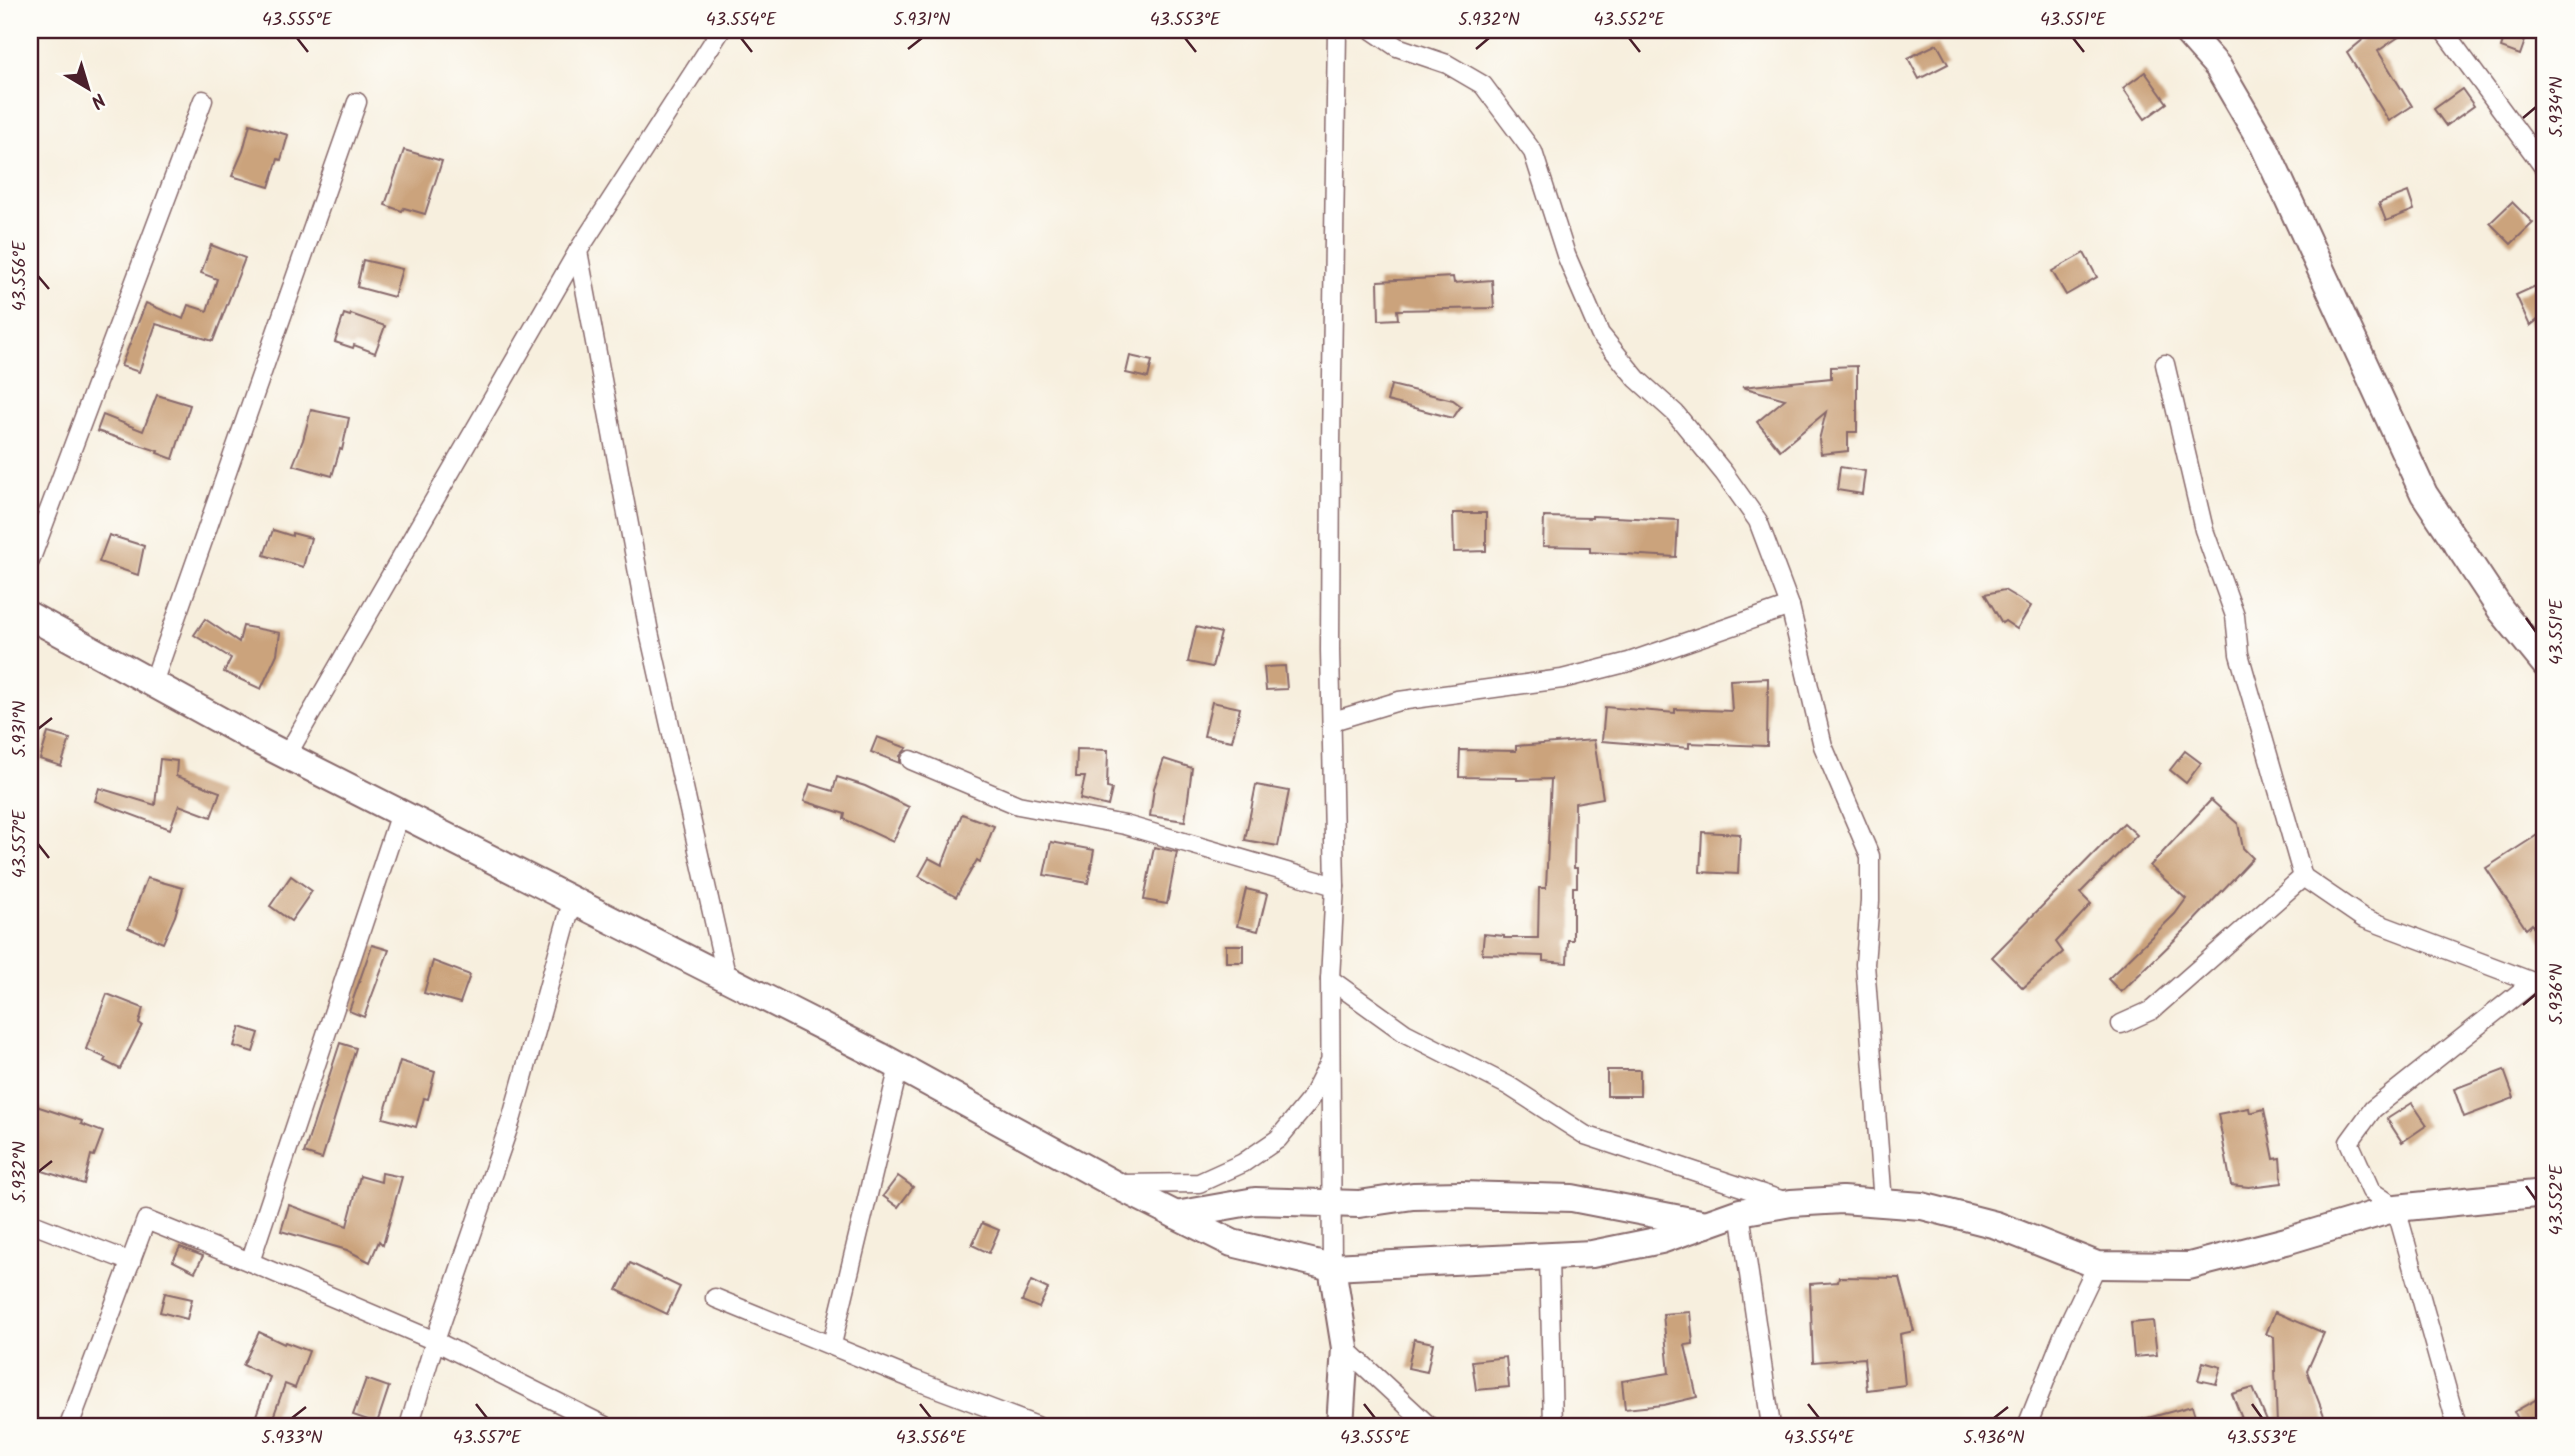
<svg xmlns="http://www.w3.org/2000/svg" width="2575" height="1456" font-family="Kalam,sans-serif">
<rect width="100%" height="100%" fill="#fdfcf7"/>
<filter id="ink" filterUnits="userSpaceOnUse"><feTurbulence type="fractalNoise" baseFrequency=".0143" numOctaves="2"/><feDisplacementMap in="SourceGraphic" scale="14" xChannelSelector="R" yChannelSelector="G"/><feConvolveMatrix kernelMatrix="1 2 1 2 8 2 1 2 1" color-interpolation-filters="sRGB"/></filter>
<filter id="wash" filterUnits="userSpaceOnUse"><feTurbulence type="fractalNoise" baseFrequency=".00686" numOctaves="4" result="noise"/><feDisplacementMap in="SourceGraphic" scale="28" xChannelSelector="R" yChannelSelector="G"/><feGaussianBlur stdDeviation="1.57" result="paint"/><feColorMatrix in="noise" values="0 0 0 0 0 0 0 0 0 0 0 0 0 0 0 0 0 1.4 0 .05"/><feComposite in="paint" operator="in"/></filter>
<g filter="url(#wash)">
<rect width="100%" height="100%" fill="#f7efde"/>
<g id="blocks">
<g fill="#cba37c">
<polygon points="2361,30 2409,30 2378,51 2412,106 2389,121 2347,53 2366,37"/>
<polygon points="2507,30 2527,35 2520,55 2501,48"/>
<polygon points="1937,44 1948,64 1919,79 1908,58"/>
<polygon points="2145,72 2167,103 2145,119 2123,88"/>
<polygon points="2462,89 2474,106 2446,126 2434,109"/>
<polygon points="250,124 288,135 281,160 278,159 269,187 232,176 243,151"/>
<polygon points="404,150 442,161 425,214 404,208 402,211 385,205"/>
<polygon points="2408,192 2414,210 2386,221 2379,203"/>
<polygon points="2512,202 2533,223 2511,244 2490,223"/>
<polygon points="211,245 245,258 213,341 156,324 139,372 121,366 146,303 183,319 188,305 207,311 217,279 201,273"/>
<polygon points="2084,253 2097,277 2066,295 2052,271"/>
<polygon points="363,260 402,269 394,297 357,287"/>
<polygon points="1453,277 1454,283 1492,280 1494,308 1397,310 1398,319 1379,320 1378,281"/>
<polygon points="2540,284 2545,293 2545,314 2530,326 2516,295"/>
<polygon points="344,314 350,316 351,314 385,326 375,353 354,345 353,348 335,342"/>
<polygon points="1130,356 1152,361 1148,378 1126,373"/>
<polygon points="1857,366 1857,432 1848,432 1848,451 1821,454 1819,440 1826,412 1780,450 1757,422 1785,399 1742,387 1831,378 1831,367"/>
<polygon points="1391,385 1453,400 1461,406 1453,418 1387,401"/>
<polygon points="157,395 190,405 173,459 157,453 158,451 97,431 103,415 143,431"/>
<polygon points="311,410 349,418 342,450 340,449 332,476 293,465 303,440"/>
<polygon points="1840,467 1865,471 1862,494 1837,490"/>
<polygon points="1453,513 1486,513 1486,551 1454,552"/>
<polygon points="1592,516 1678,520 1676,557 1590,552 1590,547 1543,546 1544,517 1592,518"/>
<polygon points="273,530 292,536 292,533 311,538 303,567 264,555"/>
<polygon points="109,535 144,546 138,575 99,562"/>
<polygon points="2004,590 2031,606 2017,629 2005,621 2002,623 1985,594"/>
<polygon points="205,619 239,642 243,626 280,633 277,654 261,689 224,672 231,658 194,635"/>
<polygon points="1196,627 1221,633 1212,667 1188,662"/>
<polygon points="1285,666 1287,689 1266,690 1264,667"/>
<polygon points="1768,678 1767,746 1689,743 1689,748 1602,741 1605,707 1675,713 1675,709 1732,711 1730,680"/>
<polygon points="1212,702 1240,708 1232,741 1204,736"/>
<polygon points="48,733 70,739 61,766 40,759"/>
<polygon points="877,737 907,748 900,756 900,763 871,752"/>
<polygon points="1594,740 1603,798 1575,803 1574,868 1577,868 1577,887 1573,887 1573,940 1568,940 1567,963 1543,961 1543,956 1482,954 1484,934 1504,936 1504,938 1538,938 1539,888 1546,888 1551,779 1517,780 1517,778 1459,777 1460,750 1516,751 1516,746"/>
<polygon points="1077,749 1108,750 1107,788 1112,789 1108,806 1080,799 1085,777 1076,777"/>
<polygon points="2185,751 2201,763 2186,783 2170,770"/>
<polygon points="160,759 177,761 176,776 220,792 211,817 179,805 170,829 95,801 99,788 155,805"/>
<polygon points="1164,759 1192,768 1185,821 1150,816 1154,788"/>
<polygon points="837,777 865,786 909,807 893,842 844,819 845,814 804,801 810,784 833,791"/>
<polygon points="1256,785 1289,791 1278,846 1245,840"/>
<polygon points="2211,800 2238,824 2243,848 2253,858 2188,927 2121,992 2108,979 2175,914 2186,899 2150,866"/>
<polygon points="962,814 994,826 980,862 977,860 956,897 919,876 929,858 942,865"/>
<polygon points="2124,823 2137,835 2080,893 2091,904 2056,942 2063,952 2023,988 1992,957"/>
<polygon points="2545,830 2545,946 2532,924 2526,929 2486,868"/>
<polygon points="1702,832 1740,834 1738,874 1700,872"/>
<polygon points="1051,842 1094,850 1088,883 1044,875"/>
<polygon points="1154,847 1177,852 1167,904 1144,900"/>
<polygon points="291,876 312,891 291,921 270,906"/>
<polygon points="147,878 183,888 175,916 163,943 128,928"/>
<polygon points="1246,889 1267,894 1258,931 1237,926"/>
<polygon points="372,945 389,950 364,1017 349,1011"/>
<rect x="1226" y="945" width="17" height="17"/>
<polygon points="433,961 470,975 460,1003 424,993"/>
<polygon points="107,994 143,1008 139,1023 142,1025 120,1069 104,1061 106,1058 86,1049"/>
<polygon points="240,1027 259,1033 253,1052 234,1046"/>
<polygon points="340,1043 356,1048 322,1159 304,1153"/>
<polygon points="400,1061 435,1072 428,1099 424,1098 416,1127 383,1118"/>
<rect x="1607" y="1070" width="33" height="26"/>
<polygon points="2504,1070 2514,1098 2464,1117 2454,1089"/>
<polygon points="2412,1103 2427,1125 2402,1142 2387,1119"/>
<polygon points="30,1104 82,1121 81,1124 103,1132 94,1156 91,1155 84,1184 30,1167"/>
<polygon points="2249,1108 2250,1113 2264,1109 2274,1159 2280,1158 2282,1183 2249,1187 2231,1185 2218,1114"/>
<polygon points="382,1173 402,1177 383,1245 379,1241 370,1262 347,1250 281,1231 289,1205 347,1226 360,1176 381,1182"/>
<polygon points="898,1176 913,1187 898,1207 883,1196"/>
<polygon points="982,1223 999,1230 989,1253 972,1245"/>
<polygon points="180,1247 203,1256 195,1272 173,1261"/>
<polygon points="630,1263 680,1287 667,1314 617,1290"/>
<polygon points="1839,1277 1900,1278 1914,1331 1900,1334 1905,1385 1867,1390 1864,1358 1813,1362 1810,1284 1838,1282"/>
<polygon points="1031,1281 1048,1289 1039,1308 1022,1301"/>
<polygon points="165,1293 192,1299 187,1319 160,1312"/>
<polygon points="1690,1312 1693,1344 1685,1345 1697,1397 1663,1405 1625,1409 1622,1381 1669,1373 1663,1314"/>
<polygon points="2275,1312 2324,1333 2307,1371 2328,1426 2277,1426 2274,1337 2266,1334"/>
<polygon points="2153,1321 2157,1355 2134,1357 2131,1323"/>
<polygon points="259,1332 284,1344 285,1342 309,1351 295,1388 285,1384 270,1426 254,1421 270,1377 243,1365"/>
<polygon points="1414,1339 1433,1343 1427,1372 1408,1368"/>
<polygon points="1506,1357 1509,1387 1476,1390 1472,1361"/>
<polygon points="2203,1362 2221,1367 2216,1384 2198,1380"/>
<polygon points="366,1379 389,1387 377,1423 353,1415"/>
<polygon points="2253,1388 2269,1426 2245,1426 2232,1394"/>
<polygon points="2539,1398 2545,1410 2545,1426 2521,1426 2514,1412"/>
<polygon points="2192,1406 2198,1426 2138,1426 2137,1421"/>
</g>
</g>
</g>
<g filter="url(#ink)">
<use href="#blocks" fill-opacity="0" stroke="#87686a" stroke-width="2"/>
<g fill="none" stroke-linecap="round" stroke-linejoin="round">
<defs>
<g id="street">
<polyline points="721,30 578,251 649,632 727,979"/>
<polyline points="1372,30 1397,47 1447,64 1483,85 1533,152 1566,255 1600,334 1637,379 1675,413 1724,473 1758,521 1790,606 1823,746 1870,856 1870,901 1865,964 1883,1203"/>
<polyline points="2443,30 2545,169"/>
<polyline points="2165,364 2204,530 2235,616 2239,654 2303,877"/>
<polyline points="30,561 203,100"/>
<polyline points="153,683 357,102"/>
<polyline points="1333,721 1399,701 1562,679 1629,662 1790,606"/>
<polyline points="287,755 578,251"/>
<polyline points="911,760 1018,805 1125,825 1335,886"/>
<polyline points="1330,979 1405,1033 1509,1086 1585,1135 1784,1201"/>
<polyline points="2121,1024 2152,1010 2303,877 2363,918 2533,982 2373,1109 2349,1142 2371,1191 2396,1208 2457,1426"/>
<polyline points="1120,1184 1199,1183 1243,1163 1278,1139 1310,1100 1329,1063"/>
<polyline points="1740,1212 1771,1426"/>
<polyline points="30,1223 131,1262"/>
<polyline points="1549,1256 1553,1426"/>
<polyline points="250,1262 435,1341 512,1117 572,902"/>
<polyline points="1332,1267 1330,979 1335,886 1330,650 1331,446 1337,30"/>
<polyline points="715,1298 915,1380 1037,1426"/>
<polyline points="832,1344 899,1066"/>
<polyline points="1345,1348 1429,1426"/>
<polyline points="69,1426 146,1220 250,1262 400,813"/>
<polyline points="409,1426 435,1341 605,1426"/>
<polyline points="2027,1426 2063,1336 2097,1265"/>
</g>
<g id="secondary">
<polyline points="2185,30 2218,67 2264,146 2424,494 2501,610 2545,664"/>
<polyline points="30,616 258,741 880,1056 1114,1184 1232,1243 1332,1267 1592,1254 1661,1240 1740,1212 1791,1203 1842,1200 1922,1206 1996,1225 2097,1265 2189,1266 2286,1241 2396,1208 2545,1193"/>
<polyline points="1176,1215 1255,1201 1359,1204 1413,1196 1461,1195 1572,1198 1706,1224"/>
<polyline points="1332,1267 1345,1348 1340,1426"/>
</g>
</defs>
<use href="#street" stroke="#87686a" stroke-width="21"/>
<use href="#secondary" stroke="#87686a" stroke-width="30"/>
<use href="#street" stroke="#fff" stroke-width="18"/>
<use href="#secondary" stroke="#fff" stroke-width="26"/>
</g>
</g>
<path fill="none" stroke="#4a1f2b" stroke-width="2.5" d="M297 38 308 52M741 38 752 52M1185 38 1196 52M1629 38 1640 52M2073 38 2084 52M908 49 922 38M1476 49 1489 38M2523 118 2536 107M38 276 49 289M2526 618 2536 632M38 729 52 718M38 844 49 858M2523 1005 2536 994M38 1172 52 1161M2526 1186 2536 1200M476 1404 487 1418M920 1404 931 1418M1364 1404 1375 1418M1808 1404 1819 1418M2252 1404 2262 1418M292 1418 306 1407M1994 1418 2008 1407"/>
<rect width="2575" height="1456" fill="none" stroke="#fdfcf7" stroke-width="77"/>
<g transform="translate(88 88) rotate(142)" stroke="#fdfcf7" stroke-width="5" paint-order="stroke">
<path d="M0-5L12 26L0 18L-12 26Z" fill="#4a1f2b"/>
<text y="-10" font-size="19" font-weight="bold" text-anchor="middle" fill="#4a1f2b">N</text>
</g>
<rect x="38" y="38" width="2498" height="1380" fill="none" stroke="#4a1f2b" stroke-width="2.5"/>
<g font-size="18" text-anchor="middle" fill="#4a1f2b">
<text x="297" y="25">43.555°E</text>
<text x="741" y="25">43.554°E</text>
<text x="922" y="25">5.931°N</text>
<text x="1185" y="25">43.553°E</text>
<text x="1489" y="25">5.932°N</text>
<text x="1629" y="25">43.552°E</text>
<text x="2073" y="25">43.551°E</text>
<text transform="translate(2556 107) rotate(-90)" y="6">5.934°N</text>
<text transform="translate(19 276) rotate(-90)" y="6">43.556°E</text>
<text transform="translate(2556 632) rotate(-90)" y="6">43.551°E</text>
<text transform="translate(19 729) rotate(-90)" y="6">5.931°N</text>
<text transform="translate(19 844) rotate(-90)" y="6">43.557°E</text>
<text transform="translate(2556 994) rotate(-90)" y="6">5.936°N</text>
<text transform="translate(19 1172) rotate(-90)" y="6">5.932°N</text>
<text transform="translate(2556 1200) rotate(-90)" y="6">43.552°E</text>
<text x="292" y="1443">5.933°N</text>
<text x="487" y="1443">43.557°E</text>
<text x="931" y="1443">43.556°E</text>
<text x="1375" y="1443">43.555°E</text>
<text x="1819" y="1443">43.554°E</text>
<text x="1994" y="1443">5.936°N</text>
<text x="2262" y="1443">43.553°E</text>
</g>
</svg>
